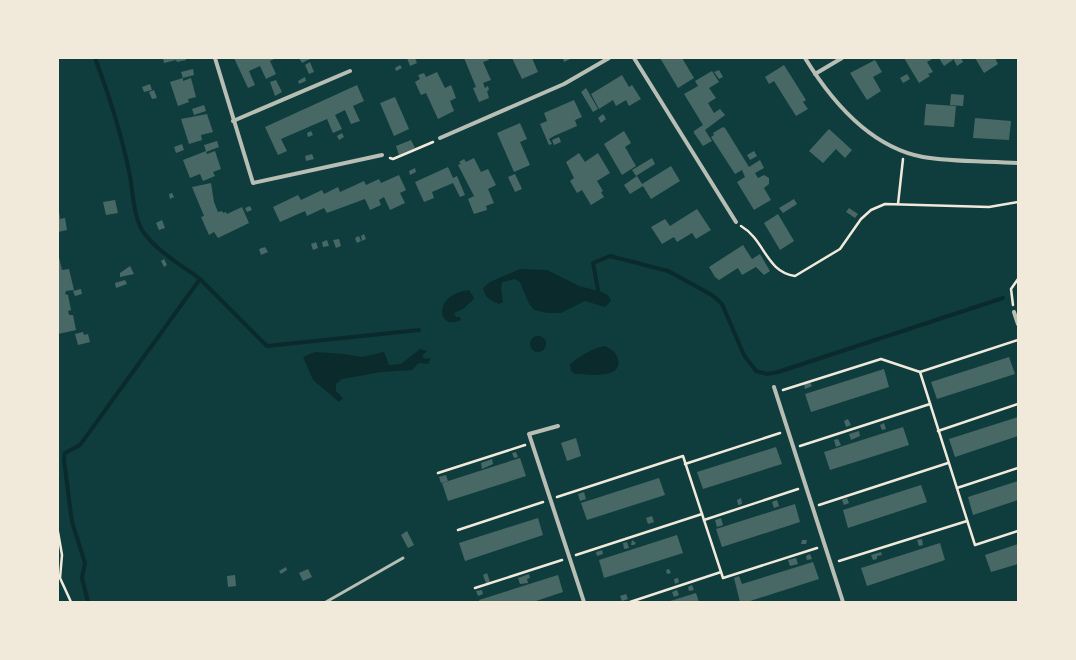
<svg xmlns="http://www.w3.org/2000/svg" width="1076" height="660" font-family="'Source Sans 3',sans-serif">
<rect width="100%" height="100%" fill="#0f3d3e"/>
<g fill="#0a2a2b">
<path d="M520 269 547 270 579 286 602 292 608 295 611 301 605 307 585 301 561 313H547L534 310 528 302 520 282 515 279 502 282 501 288 503 302 499 304C490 300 485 298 483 288L490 282Z"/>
<path d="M469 290 473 296 474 299 463 309 454 313 456 317H460L461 320C437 332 432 294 469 290Z"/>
<circle cx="538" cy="344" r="8"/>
<path d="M605 346C611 349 616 352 618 359 624 380 586 374 575 374L571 371 570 364C580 356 593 348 605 346Z"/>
<polygon points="420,349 427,351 422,356 425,359 431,358 428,364 419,363 412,370 381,372 342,379 336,384 336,391 343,398 339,402 313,380 303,357 315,352 344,354 362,357 384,352 389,365 401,364"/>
</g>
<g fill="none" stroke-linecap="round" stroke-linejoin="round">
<g stroke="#0a2a2b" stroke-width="4">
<polyline points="200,279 267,346 419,330"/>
<polyline points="598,290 593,263 610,256 668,271 712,295 722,304 744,355 756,371 767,374 778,372 1003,298"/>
<path d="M88 602 82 578 85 563 72 522 64 460 65 453 80 445 200 279C181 265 158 252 144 233 133 219 133 188 129 171 121 133 109 95 95 58"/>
</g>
</g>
<g fill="#486865">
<polygon points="163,58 186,58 186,60 177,62 176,60 164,63"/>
<polygon points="234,58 276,58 270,61 276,74 266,79 260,66 249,71 255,85 248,88"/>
<polygon points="299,58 312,58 302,63"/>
<polygon points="407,58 415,58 417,63 410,66"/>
<polygon points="464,58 488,58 489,60 483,62 491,80 483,83 485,88 488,86 489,90 487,91 489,98 479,102 473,88 476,87"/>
<polygon points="512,58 532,58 538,72 522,79"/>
<polygon points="563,58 572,58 564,62"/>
<polygon points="660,58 682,58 694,78 678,88"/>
<polygon points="904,58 934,58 927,62 933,72 928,74 930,76 919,83"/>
<polygon points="939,58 952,58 953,60 944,66"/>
<polygon points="953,58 961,58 963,62 957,66"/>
<polygon points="975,58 995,58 998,64 984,73"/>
<polygon points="875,60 882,72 873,77 881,91 867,100 850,73"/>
<polygon points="310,62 314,72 309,74 305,65"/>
<polygon points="400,65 402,68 396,71 395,68"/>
<polygon points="784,65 806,100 803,102 808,109 796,116 774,81 769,84 765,77"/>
<polygon points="193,69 194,75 183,78 181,72"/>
<polygon points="719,70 723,77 719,79 714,72"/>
<polygon points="712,71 719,82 709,88 716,98 708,103 714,113 720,109 725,115 705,130 712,141 703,146 694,133 694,131 703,125 684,94 698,86 695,81"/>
<polygon points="437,72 445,88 451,85 456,98 450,101 454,111 438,119 426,93 421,95 415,82 420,79 418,75 424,73 426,77"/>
<polygon points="907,74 910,79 903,83 900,78"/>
<polygon points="622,75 629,87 632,85 641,99 629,106 626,100 616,106 613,100 599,109 591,94"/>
<polygon points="305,77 306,81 299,84 298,81"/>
<polygon points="183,78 183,81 191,78 196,97 188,99 189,102 178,106 170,82"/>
<polygon points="276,80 282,92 275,96 270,82"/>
<polygon points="150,84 152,90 144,92 142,87"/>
<polygon points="357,85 364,101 353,106 360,121 351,124 345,110 335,115 342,129 333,133 327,119 281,139 287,151 278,155 265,127"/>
<polygon points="586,88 598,109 593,112 581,92"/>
<polygon points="154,90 157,98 152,99 149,92"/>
<polygon points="951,94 964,95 963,106 950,105"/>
<polygon points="395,97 409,129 394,136 380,103"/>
<polygon points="574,100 582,117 575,120 577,126 554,136 549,139 552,144 549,145 540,124 547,121 544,113"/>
<polygon points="926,104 956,106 954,127 924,125"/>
<polygon points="204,105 206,111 194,115 192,109"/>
<polygon points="207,114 213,132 201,135 202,140 189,144 181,119"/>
<polygon points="603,114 606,119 601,123 598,118"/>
<polygon points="975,118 1011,121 1009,140 973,138"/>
<polygon points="520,123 527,139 520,142 530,165 514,172 497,133"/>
<polygon points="723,127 725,128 749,167 760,160 764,168 755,173 758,178 764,175 769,178 769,184 764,188 771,200 754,210 737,182 745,177 742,170 735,174 711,137 714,135 713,133"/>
<polygon points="829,129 852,150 845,158 836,149 823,163 809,151"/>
<polygon points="311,131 313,135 308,137 307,133"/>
<polygon points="624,131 631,143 625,147 636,166 622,175 604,144"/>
<polygon points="342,133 344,137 339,140 337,136"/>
<polygon points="559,137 561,142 554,145 552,140"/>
<polygon points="411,140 415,148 399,155 396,146"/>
<polygon points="217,141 219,147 206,152 207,154 215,151 221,169 213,172 215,176 203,181 200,174 190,178 183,160 206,151 204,145"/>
<polygon points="182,144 184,150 176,153 174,147"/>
<polygon points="754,151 757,156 750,160 747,155"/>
<polygon points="579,153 585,162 598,153 610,173 597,181 603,191 601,192 604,197 591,205 582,190 577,193 570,181 574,178 566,162"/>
<polygon points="312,154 314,159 306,161 305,156"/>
<polygon points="474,158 481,172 488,169 496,185 488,189 494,203 486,206 487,210 474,214 468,199 474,196 458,165 461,164 459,162 464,159 466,162"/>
<polygon points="652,158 655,164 636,176 632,170"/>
<polygon points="671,166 680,181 651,199 643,186 630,194 624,185 637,176 642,184"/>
<polygon points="448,167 453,178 457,176 465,195 460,197 453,183 432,192 434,198 424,202 415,182"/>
<polygon points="415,168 416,172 410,175 409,171"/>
<polygon points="515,174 522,189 515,192 508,177"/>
<polygon points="399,175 406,190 400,193 405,203 390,210 384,197 379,200 381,205 370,210 365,199 327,213 324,208 307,216 305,211 280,222 273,207 298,195 301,200 322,190 324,194 338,187 340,192 364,181 366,185 379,179 381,183"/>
<polygon points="211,183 214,202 218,212 222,211 223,213 226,212 227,214 242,207 249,223 218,238 214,232 209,235 201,217 204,216 192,187"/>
<polygon points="172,193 174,197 170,199 169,194"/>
<polygon points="794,199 797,204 783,213 779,208"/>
<polygon points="115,200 118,213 106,215 103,202"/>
<polygon points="250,206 252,210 247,212 245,208"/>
<polygon points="849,208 858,214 855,218 846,212"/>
<polygon points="697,209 711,230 696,239 692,233 677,242 674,237 662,244 651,227 665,219 670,226"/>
<polygon points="59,211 60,219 65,218 67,230 58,232"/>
<polygon points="778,214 794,241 780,250 764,223"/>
<polygon points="162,220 165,228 159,230 156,223"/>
<polygon points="364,234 366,239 362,241 361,236"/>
<polygon points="359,236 361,241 357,243 355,238"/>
<polygon points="339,239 341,246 336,248 333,240"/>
<polygon points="327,240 329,246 323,247 322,242"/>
<polygon points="316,242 318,248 313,250 311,244"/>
<polygon points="743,245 752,259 760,254 770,271 764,275 756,267 742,275 738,268 719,280 715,277 709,267"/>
<polygon points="265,247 268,252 261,255 259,249"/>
<polygon points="58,253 62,270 69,269 74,290 66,291 65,294 68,295 71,310 68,311 69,315 73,315 76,330 58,334"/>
<polygon points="164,259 167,265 164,267 161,261"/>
<polygon points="130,266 134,274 120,277 120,273"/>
<polygon points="125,280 127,284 116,288 115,283"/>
<polygon points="81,289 82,294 75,296 73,291"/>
<polygon points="83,332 84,335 88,334 90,342 78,345 75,334"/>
<polygon points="1009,357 1015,374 937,399 931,382"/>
<polygon points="884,369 889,387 811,412 805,394"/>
<polygon points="810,382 812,386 805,389 804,384"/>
<polygon points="1018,417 1018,436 955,457 949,439"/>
<polygon points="848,419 851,425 846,427 844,421"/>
<polygon points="884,423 886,429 882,430 880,425"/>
<polygon points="903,427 909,445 830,470 824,452"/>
<polygon points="859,431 860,436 851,440 849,434"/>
<polygon points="576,438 581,456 567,461 561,443"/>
<polygon points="838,439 841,445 836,447 834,440"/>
<polygon points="776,447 782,464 703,489 697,472"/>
<polygon points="516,452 518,457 514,458 512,453"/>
<polygon points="520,458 526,476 448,501 442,483"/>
<polygon points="492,459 493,464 482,469 481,463"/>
<polygon points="446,475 448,481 441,483 439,477"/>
<polygon points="659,478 665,495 587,520 581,503"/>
<polygon points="1018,481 1018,500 973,515 968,497"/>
<polygon points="921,485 927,502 848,528 843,510"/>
<polygon points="584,492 586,499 580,501 578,494"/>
<polygon points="741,498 742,504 738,505 737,500"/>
<polygon points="847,498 849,503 844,505 842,500"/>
<polygon points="777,500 779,506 774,508 772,502"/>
<polygon points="795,504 800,522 722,547 716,529"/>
<polygon points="652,516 654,522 648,524 646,518"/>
<polygon points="538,518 543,535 465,561 459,543"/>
<polygon points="721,518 723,525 717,527 715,520"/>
<polygon points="407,531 414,545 408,548 401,535"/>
<polygon points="677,535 683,553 604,578 599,560"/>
<polygon points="922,539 923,545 919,546 917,540"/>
<polygon points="632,540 636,543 634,545 631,545"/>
<polygon points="802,540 807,540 806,544 801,544"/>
<polygon points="627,542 629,548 624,549 623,543"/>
<polygon points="940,543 945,560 867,586 861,568"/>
<polygon points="1018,544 1018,564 991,572 985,555"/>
<polygon points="602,550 603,554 597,556 596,552"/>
<polygon points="881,552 882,555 877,556 877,559 873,560 871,555"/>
<polygon points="810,554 812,559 807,560 806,556"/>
<polygon points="796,558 798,564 790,566 788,560"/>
<polygon points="813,562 819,579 747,602 740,602 734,578 739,576 742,584"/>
<polygon points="286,567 287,570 281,574 279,571"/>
<polygon points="308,569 312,577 303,581 299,573"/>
<polygon points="669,569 671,573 667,574 666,570"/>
<polygon points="487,573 490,582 486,583 483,575"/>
<polygon points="529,574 530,578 527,579 528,583 520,584 518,578"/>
<polygon points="235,575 236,586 228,587 227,576"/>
<polygon points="558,575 563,592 533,602 480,602 479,600"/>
<polygon points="678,578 679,582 675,584 674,579"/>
<polygon points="692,585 694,590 689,591 688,587"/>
<polygon points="482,590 483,594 478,596 476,591"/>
<polygon points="677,590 679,595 674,597 672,592"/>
<polygon points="696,593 699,602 667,602"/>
<polygon points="626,594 628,599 622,601 620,596"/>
</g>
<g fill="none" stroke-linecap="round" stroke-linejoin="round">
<g stroke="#f1e9da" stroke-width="2.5">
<polyline points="390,158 393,159 433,142"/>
<polyline points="898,204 903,159"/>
<path d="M741 226C765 240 766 272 795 276L840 249 861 219 871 210 885 204 989 207 1018 202"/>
<polyline points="1013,305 1011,289 1018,279"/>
<polyline points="1018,340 920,372 975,545 1018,531"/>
<polyline points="783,390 881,359 920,372"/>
<polyline points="938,431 1018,404"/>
<polyline points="800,446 930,404"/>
<polyline points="685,464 780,433"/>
<polyline points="438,473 525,445"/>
<polyline points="957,488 1018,468"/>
<polyline points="557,497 683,456 723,578 817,548"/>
<polyline points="819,505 948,463"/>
<polyline points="704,520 798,489"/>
<polyline points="458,530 543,502"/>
<polyline points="58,532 62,555 60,578 71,602"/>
<polyline points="576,555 702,514"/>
<polyline points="839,561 967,521"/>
<polyline points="475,588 562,560"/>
<polyline points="630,602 721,572"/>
</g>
<polyline stroke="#b8beb3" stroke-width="3" points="326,602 403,558"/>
<g stroke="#b8beb3" stroke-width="4">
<polyline points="215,58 253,183 382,155"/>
<polyline points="634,58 736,222"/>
<path d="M805 58C832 102 870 147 923 157 952 162 988 161 1018 163"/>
<polyline points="815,74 842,58"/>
<polyline points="233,121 350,71"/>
<polyline points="440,138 564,84 609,58"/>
<polyline points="1014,312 1018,324"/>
<polyline points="774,387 843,602"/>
<polyline points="558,426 529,434 584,602"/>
</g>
</g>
<rect width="1076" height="660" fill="none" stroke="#f1e9da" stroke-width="118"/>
</svg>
